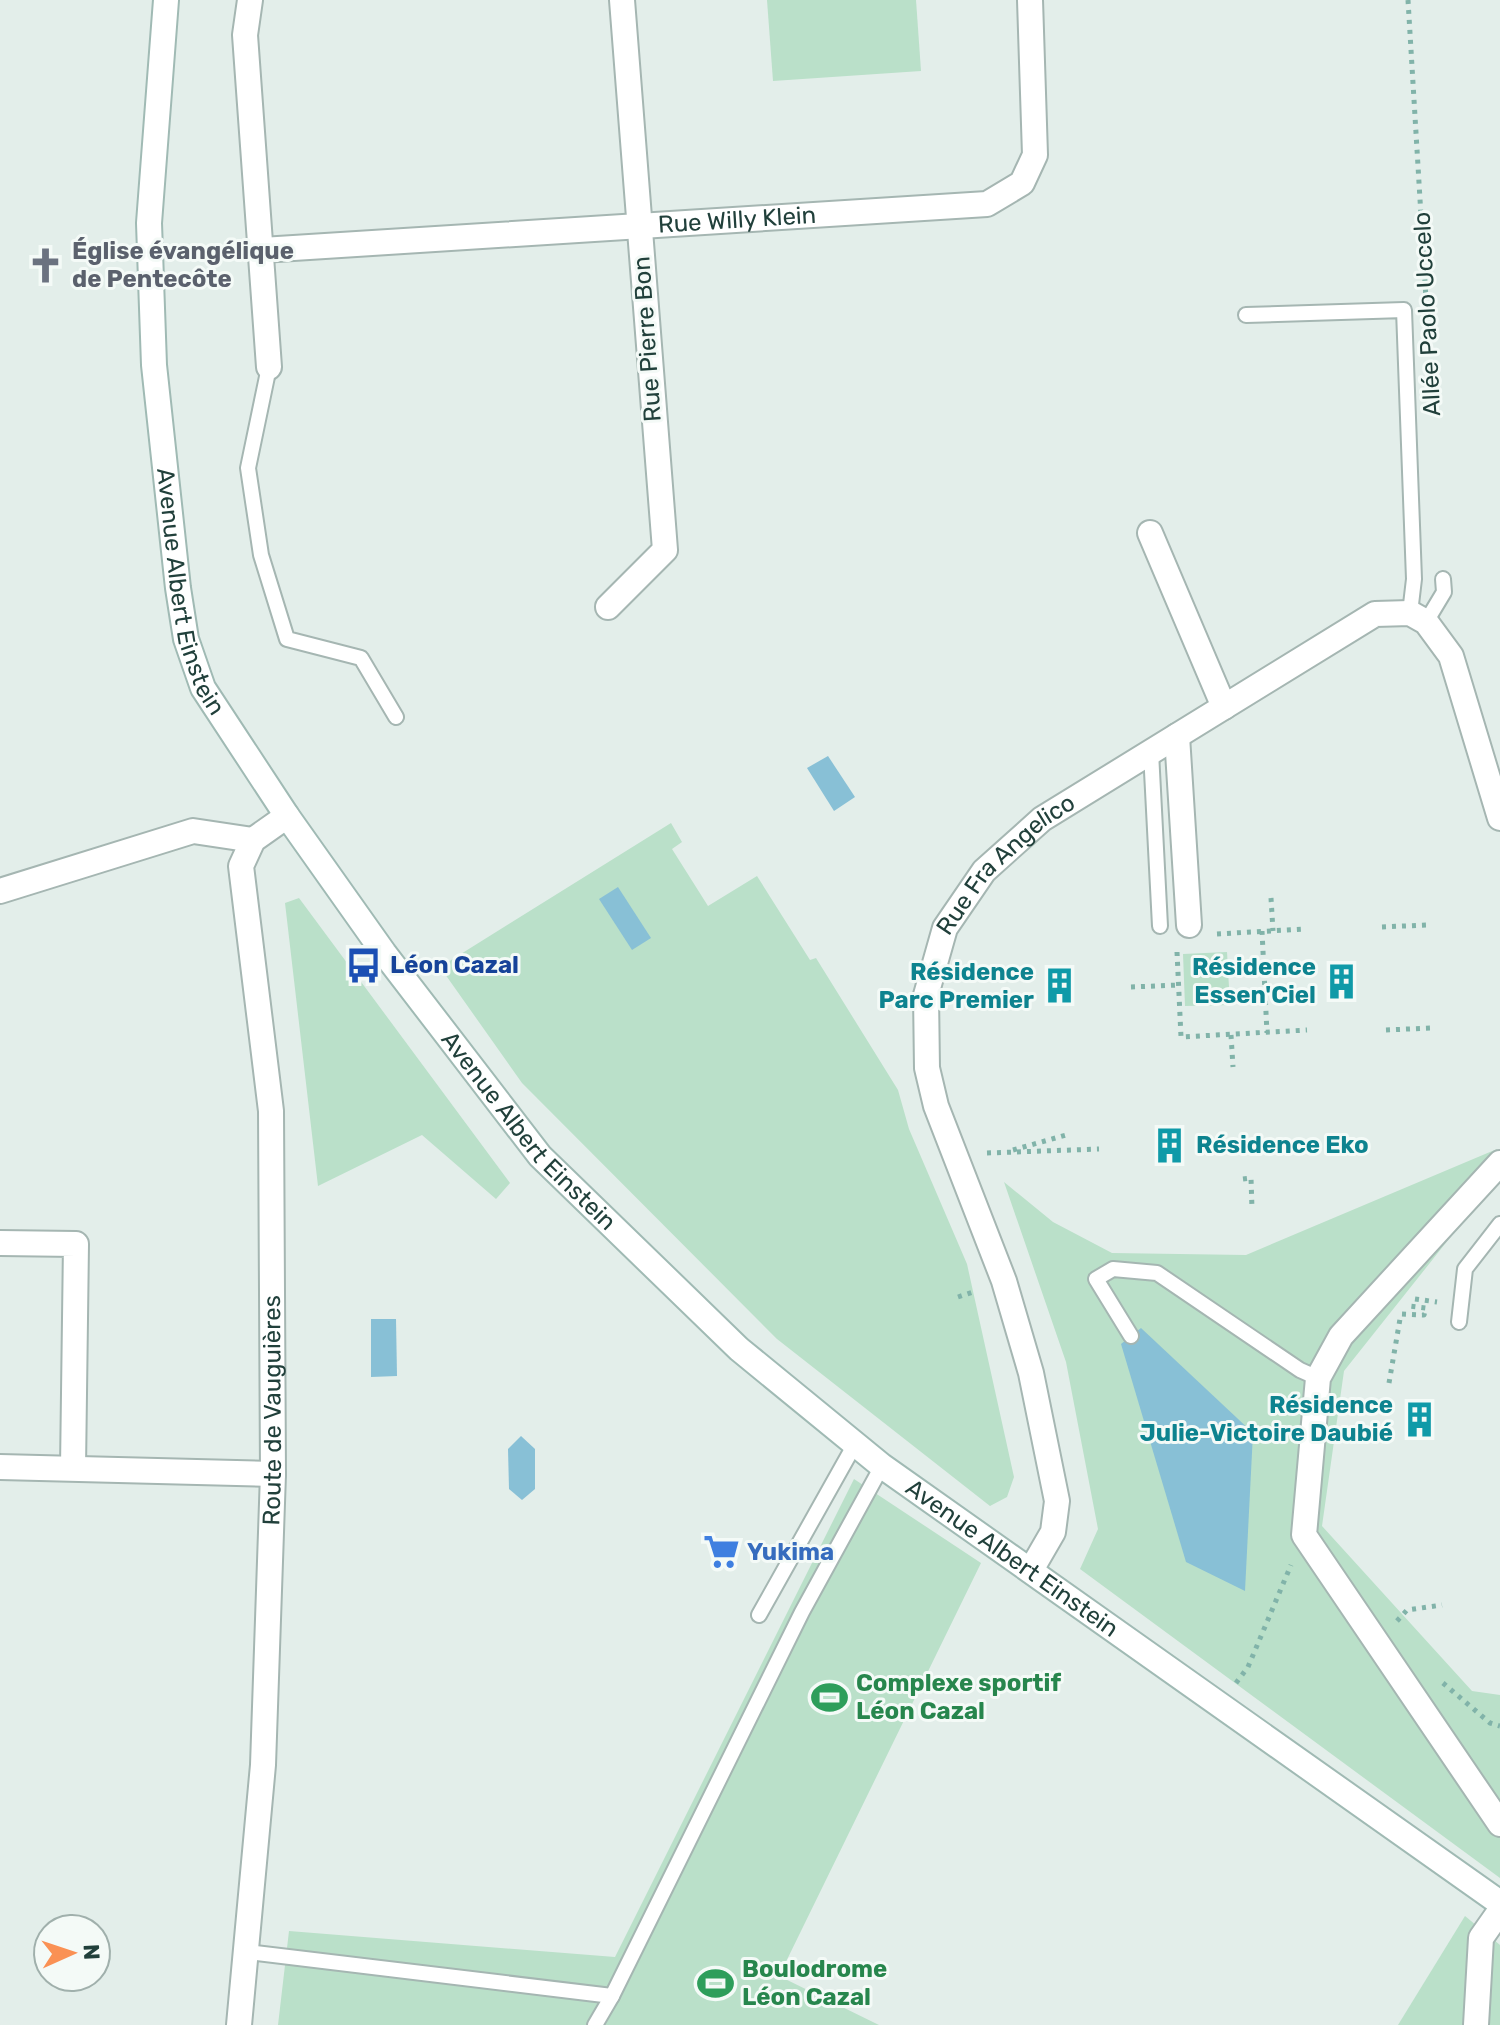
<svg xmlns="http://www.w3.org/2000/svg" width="1500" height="2025" font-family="Rubik,sans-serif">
<rect width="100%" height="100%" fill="#e3eeea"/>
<g fill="#bae0c9">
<polygon points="767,0 916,0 921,71 773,81"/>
<polygon points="671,823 682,842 672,849 708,906 757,876 810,960 816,958 898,1090 909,1129 967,1264 1014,1477 1007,1497 990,1506 777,1339 522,1083 440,967"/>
<polygon points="299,898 510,1183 496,1199 422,1135 318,1186 285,903"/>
<polygon points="1227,952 1230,1005 1185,1006 1183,954"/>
<polygon points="1497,1149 1464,1220 1344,1371 1322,1526 1472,1691 1500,1695 1500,1878 1080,1569 1098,1529 1066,1362 1004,1182 1053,1222 1112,1253 1246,1255"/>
<polygon points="854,1479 981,1563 779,1976 879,2025 278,2025 289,1931 615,1957"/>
<polygon points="1465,1916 1500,1945 1500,2025 1398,2025"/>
</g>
<g fill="#88c0d6">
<polygon points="828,756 855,797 834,811 807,768"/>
<polygon points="618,887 651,938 632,950 599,899"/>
<polygon points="371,1319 396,1319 397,1376 371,1377"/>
<polygon points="1141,1328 1253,1433 1245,1591 1186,1562 1121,1344"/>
<polygon points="521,1436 535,1449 535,1489 522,1500 509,1489 508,1449"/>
</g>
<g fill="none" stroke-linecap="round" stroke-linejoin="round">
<defs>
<g id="lane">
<polyline points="1246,315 1404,310 1414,579 1410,613"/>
<polyline points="269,367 248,468 261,555 287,639 361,658 396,717"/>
<polyline points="1426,622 1444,592 1443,579"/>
<polyline points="1151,752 1160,926"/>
<polyline points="1459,1322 1465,1269 1500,1224"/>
<polyline points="1131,1336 1096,1279 1113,1269 1157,1273 1300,1370 1318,1378"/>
<polyline points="759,1615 855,1444"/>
<polyline points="248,1952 612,1996 802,1612 882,1466"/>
<polyline points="595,2025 612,1996"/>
</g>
<g id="street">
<polyline points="250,0 245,35 269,367"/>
<path id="s1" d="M262 250 987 204 1022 183 1035 155 1030 0"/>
<polyline points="1150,533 1224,707"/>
<polyline points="608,607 665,550 622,0"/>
<polyline points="1177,736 1189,925"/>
<polyline points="0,891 193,831 253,840"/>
<polyline points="1500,1163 1341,1336 1318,1378 1304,1535 1500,1824"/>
<polyline points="0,1243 76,1244 73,1468"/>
<polyline points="0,1467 273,1474"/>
<path id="s2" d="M1031 1570 1053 1532 1057 1501 1031 1373 1004 1281 936 1106 927 1068 926 995 945 928 984 871 1042 819 1375 614 1410 613 1426 622 1451 656 1500 818"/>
<path id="s3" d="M239 2025 263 1765 273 1474 271 1111 241 866 253 840 287 816"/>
<polyline points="1476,2025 1481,1938 1500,1911"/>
</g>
<g id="secondary">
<path id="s4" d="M166 0 149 223 154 365 178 588 186 639 203 688 287 816 384 953 540 1156 739 1349 882 1466 1500 1903"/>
</g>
</defs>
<use href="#lane" stroke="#a5b6b2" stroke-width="18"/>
<use href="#street" stroke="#a5b6b2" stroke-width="28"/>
<use href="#secondary" stroke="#a0bab4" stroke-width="28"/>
<g stroke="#81b3a9" stroke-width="5" stroke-dasharray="4 6" stroke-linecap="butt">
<polyline points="1408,0 1426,299"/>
<polyline points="1271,898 1273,931"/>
<polyline points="1382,927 1426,925"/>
<polyline points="1262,931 1267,1033"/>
<polyline points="1217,934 1304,929"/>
<polyline points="1177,952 1181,1037 1307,1030"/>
<polyline points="1131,987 1179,985"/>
<polyline points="1386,1030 1431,1028"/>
<polyline points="1231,1035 1233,1067"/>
<polyline points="1013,1150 1066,1135"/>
<polyline points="987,1153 1099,1149"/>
<polyline points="1243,1179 1251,1178 1252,1209"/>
<polyline points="958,1297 976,1291"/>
<polyline points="1415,1299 1437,1302"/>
<polyline points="1402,1314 1424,1315 1426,1308 1409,1306"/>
<polyline points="1389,1383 1400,1319"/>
<polyline points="1397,1621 1407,1610 1442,1605"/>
<polyline points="1236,1683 1248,1667 1291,1565"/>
<polyline points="1443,1683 1490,1723 1500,1726"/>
</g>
<use href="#lane" stroke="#fff" stroke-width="14"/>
<use href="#street" stroke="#fff" stroke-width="24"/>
<use href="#secondary" stroke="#fff" stroke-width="24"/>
</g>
<defs>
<symbol id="church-bare" viewBox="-9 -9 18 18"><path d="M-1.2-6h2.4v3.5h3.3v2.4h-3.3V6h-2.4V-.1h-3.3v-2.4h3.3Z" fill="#6b7280" stroke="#f4faf7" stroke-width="2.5" paint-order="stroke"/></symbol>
<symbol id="bus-bare" viewBox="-9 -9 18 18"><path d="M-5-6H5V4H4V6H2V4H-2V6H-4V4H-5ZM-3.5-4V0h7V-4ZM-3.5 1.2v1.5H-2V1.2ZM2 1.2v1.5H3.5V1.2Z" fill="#1a4fb4" stroke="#f4faf7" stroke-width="2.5" paint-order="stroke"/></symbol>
<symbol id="building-bare" viewBox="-9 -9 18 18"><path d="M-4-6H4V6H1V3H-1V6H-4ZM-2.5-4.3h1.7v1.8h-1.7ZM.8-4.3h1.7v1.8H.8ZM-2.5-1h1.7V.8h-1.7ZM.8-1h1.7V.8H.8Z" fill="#0f9aa8" stroke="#f4faf7" stroke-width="2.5" paint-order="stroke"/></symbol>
<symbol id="supermarket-bare" viewBox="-9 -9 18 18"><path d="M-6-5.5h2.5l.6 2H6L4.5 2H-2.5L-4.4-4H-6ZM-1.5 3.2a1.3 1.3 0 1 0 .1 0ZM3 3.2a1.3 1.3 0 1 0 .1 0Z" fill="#3f7fe0" stroke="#f4faf7" stroke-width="2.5" paint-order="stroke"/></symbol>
<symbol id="stadium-bare" viewBox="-9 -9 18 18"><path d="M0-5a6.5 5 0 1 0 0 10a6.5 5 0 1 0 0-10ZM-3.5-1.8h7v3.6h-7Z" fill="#2e9e5b" stroke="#f4faf7" stroke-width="2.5" paint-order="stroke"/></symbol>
</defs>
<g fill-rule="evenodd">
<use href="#church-bare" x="20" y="240" width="51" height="51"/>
<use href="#bus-bare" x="338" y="940" width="51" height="51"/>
<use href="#building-bare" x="1316" y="956" width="51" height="51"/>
<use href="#building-bare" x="1034" y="960" width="51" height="51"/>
<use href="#building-bare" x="1144" y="1120" width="51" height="51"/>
<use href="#building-bare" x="1394" y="1394" width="51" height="51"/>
<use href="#supermarket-bare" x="696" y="1526" width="51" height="51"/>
<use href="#stadium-bare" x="804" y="1672" width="51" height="51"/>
<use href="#stadium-bare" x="690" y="1958" width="51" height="51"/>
</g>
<g text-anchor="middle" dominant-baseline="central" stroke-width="6" stroke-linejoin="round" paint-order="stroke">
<g font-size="24" fill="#21403b" stroke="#f4faf7">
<text stroke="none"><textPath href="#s1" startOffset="476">Rue Willy Klein</textPath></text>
<text transform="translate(1427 314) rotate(-93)">Allée Paolo Uccelo</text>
<text transform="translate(647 339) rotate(-94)">Rue Pierre Bon</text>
<text stroke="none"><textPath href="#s4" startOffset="596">Avenue Albert Einstein</textPath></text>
<text stroke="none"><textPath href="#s2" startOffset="760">Rue Fra Angelico</textPath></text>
<text stroke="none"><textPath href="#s4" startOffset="1244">Avenue Albert Einstein</textPath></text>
<text stroke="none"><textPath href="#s3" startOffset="616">Route de Vauguières</textPath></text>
<text stroke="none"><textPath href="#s4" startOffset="1892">Avenue Albert Einstein</textPath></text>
</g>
<g font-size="24" font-weight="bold" fill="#5b616d" stroke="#f4faf7" text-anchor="start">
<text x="72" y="251">Église évangélique<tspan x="72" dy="28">de Pentecôte</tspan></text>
</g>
<g font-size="24" font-weight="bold" fill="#164399" stroke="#f4faf7" text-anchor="start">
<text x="390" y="965">Léon Cazal</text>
</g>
<g font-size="24" font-weight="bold" fill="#0d838f" stroke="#f4faf7" text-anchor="end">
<text x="1316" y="967">Résidence<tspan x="1316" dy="28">Essen'Ciel</tspan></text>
<text x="1034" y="972">Résidence<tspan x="1034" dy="28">Parc Premier</tspan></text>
<text x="1196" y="1145" text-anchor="start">Résidence Eko</text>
<text x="1393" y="1405">Résidence<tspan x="1393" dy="28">Julie-Victoire Daubié</tspan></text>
</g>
<g font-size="24" font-weight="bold" fill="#366cbe" stroke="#f4faf7" text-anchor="start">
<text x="747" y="1552">Yukima</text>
</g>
<g font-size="24" font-weight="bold" fill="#27864d" stroke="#f4faf7" text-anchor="start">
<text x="856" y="1683">Complexe sportif<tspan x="856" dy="28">Léon Cazal</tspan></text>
<text x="742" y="1969">Boulodrome<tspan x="742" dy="28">Léon Cazal</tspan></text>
</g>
</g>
<g transform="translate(72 1953) rotate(87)"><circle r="38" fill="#f4faf7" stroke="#a0b0ac" stroke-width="2"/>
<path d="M0-6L14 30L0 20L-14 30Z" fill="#fa9154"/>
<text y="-12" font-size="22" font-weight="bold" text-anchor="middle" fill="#21403b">N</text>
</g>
</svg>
